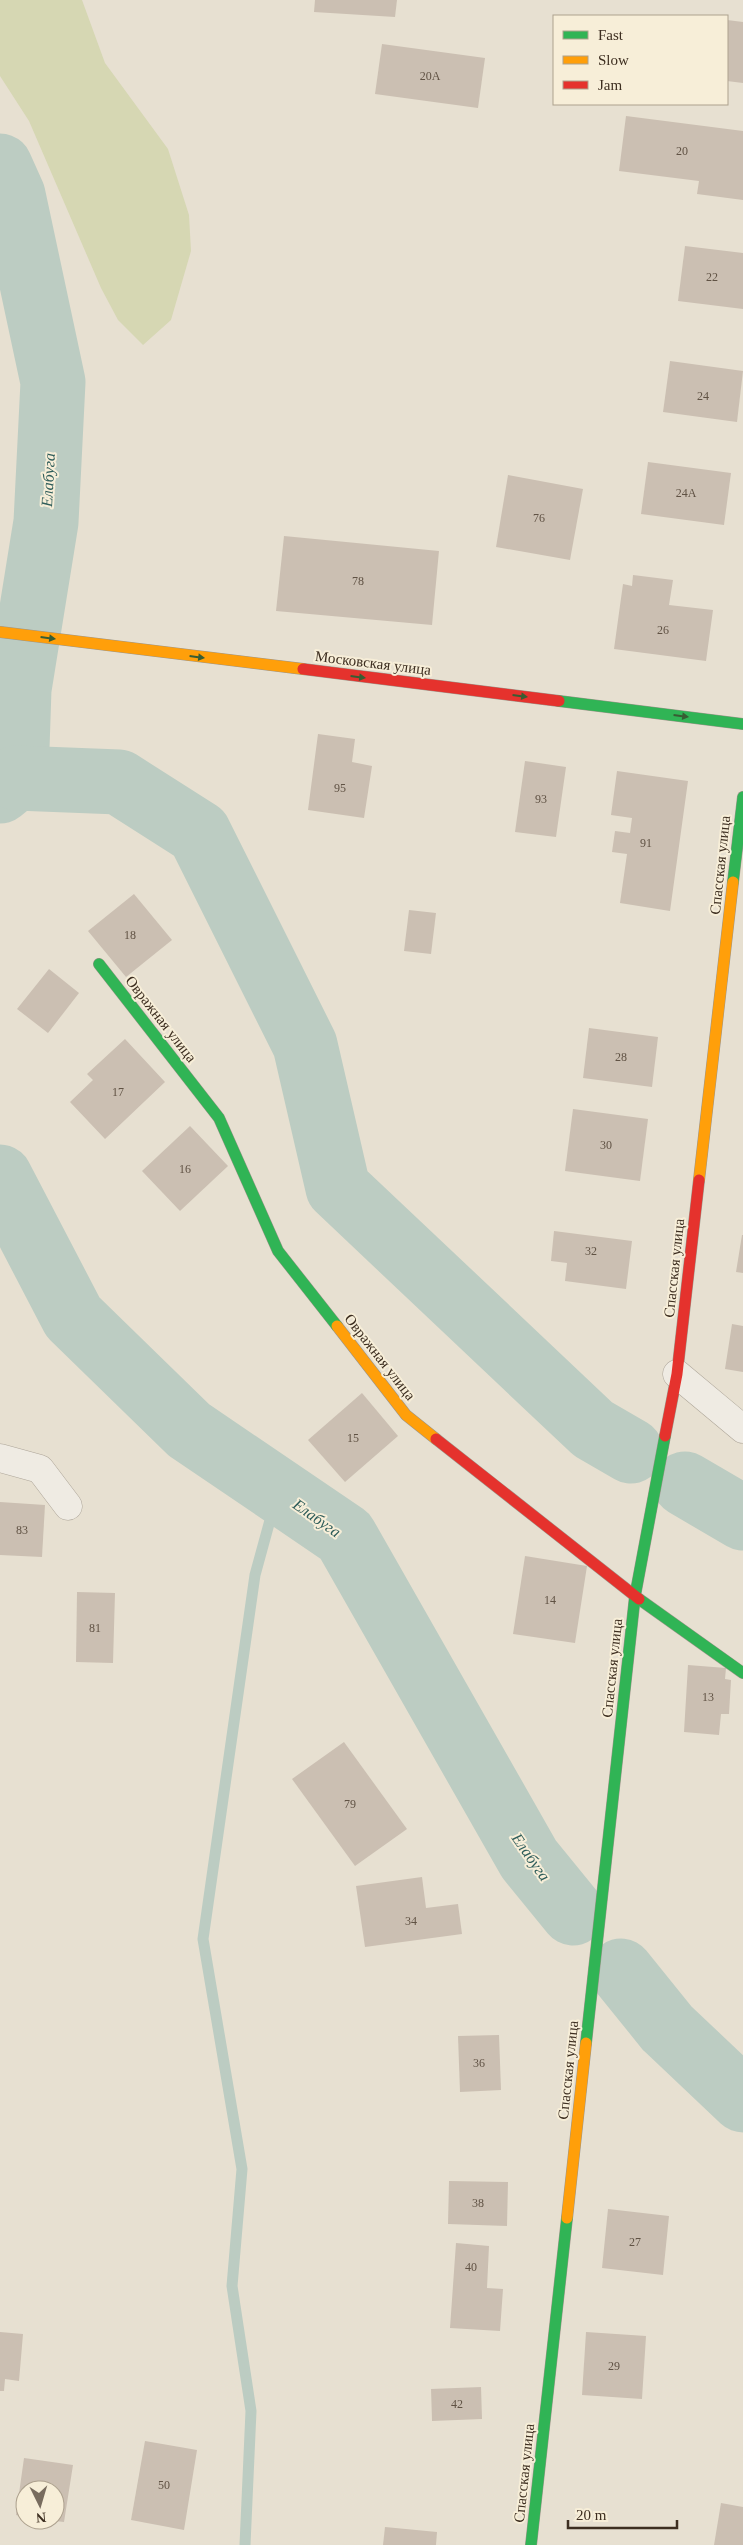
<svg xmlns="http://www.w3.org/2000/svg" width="743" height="2545" font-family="'Times New Roman',serif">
<rect width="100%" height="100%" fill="#e7e0d1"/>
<polygon fill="#d6d7b3" points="0,0 82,0 105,63 168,149 189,215 191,251 171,320 143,345 118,320 101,288 29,121 0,76"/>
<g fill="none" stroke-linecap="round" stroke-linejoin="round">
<polyline stroke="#bcccc2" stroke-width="11" points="245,2545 251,2411 232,2286 242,2169 203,1939 255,1575 278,1491"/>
<g stroke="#bcccc2" stroke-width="65">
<polyline points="0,166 13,195 53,382 46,522 19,689 16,778 0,791"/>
<polyline points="16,778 119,782 199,833 305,1045 338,1188 593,1429 631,1451"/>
<polyline points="0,1177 73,1317 189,1430 345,1536 529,1859 573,1913"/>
<polyline points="685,1484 743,1518"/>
<polyline points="621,1971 667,2028 743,2100"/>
</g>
</g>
<g fill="#cbbfb2">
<polygon points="315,0 397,0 395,17 314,12"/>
<polygon points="727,20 743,22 743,83 727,81"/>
<polygon points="382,44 485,58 478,108 375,94"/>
<polygon points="626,116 743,131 743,200 697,194 699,181 619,171"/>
<polygon points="685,246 743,253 743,309 678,301"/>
<polygon points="670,361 743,371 737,422 663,412"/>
<polygon points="648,462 731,473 724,525 641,514"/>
<polygon points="508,475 583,489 570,560 496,547"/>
<polygon points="284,536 439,551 432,625 276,611"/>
<polygon points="633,575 673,580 669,605 713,610 706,661 614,649 623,584 632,586"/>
<polygon points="318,734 355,739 352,762 372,766 364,818 308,810"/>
<polygon points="525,761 566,767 556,837 515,832"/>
<polygon points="617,771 688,781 670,911 620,903 627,854 612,852 615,831 630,833 632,818 611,815"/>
<polygon points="134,894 172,940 126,977 88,931"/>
<polygon points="409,910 436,913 431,954 404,951"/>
<polygon points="49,969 79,993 48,1033 17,1009"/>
<polygon points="589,1028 658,1037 652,1087 583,1078"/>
<polygon points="125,1039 165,1082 105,1139 70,1102 93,1080 87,1074"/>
<polygon points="573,1109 648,1119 640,1181 565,1171"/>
<polygon points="190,1126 228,1166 180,1211 142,1171"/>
<polygon points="554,1231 632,1241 626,1289 565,1281 567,1263 551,1261"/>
<polygon points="742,1235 743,1235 743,1273 736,1272"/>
<polygon points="732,1324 743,1326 743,1372 725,1369"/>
<polygon points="362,1393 398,1436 345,1482 308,1440"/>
<polygon points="0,1502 45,1505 42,1557 0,1555"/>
<polygon points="525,1556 587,1566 575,1643 513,1634"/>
<polygon points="77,1592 115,1593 113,1663 76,1662"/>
<polygon points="688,1665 726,1668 725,1679 731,1680 729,1714 721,1714 719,1735 684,1732"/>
<polygon points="344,1742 407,1829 355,1866 292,1779"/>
<polygon points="422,1877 426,1908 458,1904 462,1934 365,1947 356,1886"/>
<polygon points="499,2035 501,2090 460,2092 458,2036"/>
<polygon points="449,2181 508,2182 507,2226 448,2224"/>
<polygon points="608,2209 669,2216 663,2275 602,2268"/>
<polygon points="456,2243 489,2246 487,2288 503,2289 500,2331 450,2328"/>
<polygon points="0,2332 23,2334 19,2381 5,2379 4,2391 0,2391"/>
<polygon points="586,2332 646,2336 642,2399 582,2395"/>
<polygon points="481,2387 482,2419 432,2421 431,2389"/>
<polygon points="145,2441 197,2450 184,2530 131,2520"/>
<polygon points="24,2458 73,2465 64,2522 55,2521 55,2490 25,2490 25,2517 16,2515"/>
<polygon points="721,2503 743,2507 743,2545 714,2545"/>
<polygon points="385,2527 437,2532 436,2545 383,2545"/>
</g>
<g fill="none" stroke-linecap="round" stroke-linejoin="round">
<defs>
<g id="street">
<polyline points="677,1374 743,1429"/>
<polyline points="0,1458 40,1469 68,1506"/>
</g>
<g id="fast">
<polyline points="559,701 743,724"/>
<polyline points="733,882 743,797"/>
<polyline points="99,964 219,1118 278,1251 337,1326"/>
<polyline points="639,1599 743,1673"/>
<polyline points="586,2043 635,1596 665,1436"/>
<polyline points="531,2545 567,2218"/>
</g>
<g id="slow">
<polyline points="0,632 303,669"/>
<polyline points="699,1180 733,882"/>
<polyline points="337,1326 406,1415 436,1439"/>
<polyline points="567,2218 586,2043"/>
</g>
<g id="jam">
<polyline points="303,669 559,701"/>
<polyline points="665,1436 677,1374 699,1180"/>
<polyline points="436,1439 639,1599"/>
</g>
</defs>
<use href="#street" stroke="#ada599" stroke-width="29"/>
<use href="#fast" stroke="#9c958a" stroke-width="12"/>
<use href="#slow" stroke="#9c958a" stroke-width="12"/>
<use href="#jam" stroke="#9c958a" stroke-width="12"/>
<use href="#street" stroke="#efebe3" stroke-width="28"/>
<use href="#fast" stroke="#30b455" stroke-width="11"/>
<use href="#slow" stroke="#ff9f0a" stroke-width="11"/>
<use href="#jam" stroke="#e5322d" stroke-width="11"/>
</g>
<defs><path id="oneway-solid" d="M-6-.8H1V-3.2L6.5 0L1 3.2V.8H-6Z" transform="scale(1.25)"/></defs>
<g fill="#385d33">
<use href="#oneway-solid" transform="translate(48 638) rotate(7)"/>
<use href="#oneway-solid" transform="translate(197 657) rotate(7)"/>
<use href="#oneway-solid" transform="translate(358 677) rotate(7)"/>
<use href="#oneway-solid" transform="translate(520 696) rotate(7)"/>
<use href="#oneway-solid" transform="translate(681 716) rotate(7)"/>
</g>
<g text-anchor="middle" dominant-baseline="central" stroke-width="4" stroke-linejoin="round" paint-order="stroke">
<g font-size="12" fill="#605244">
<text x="430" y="76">20А</text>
<text x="682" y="151">20</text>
<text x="712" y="277">22</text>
<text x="703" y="396">24</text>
<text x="686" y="493">24А</text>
<text x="539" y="518">76</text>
<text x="358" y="581">78</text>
<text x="663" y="630">26</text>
<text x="340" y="788">95</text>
<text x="541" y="799">93</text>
<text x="646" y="843">91</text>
<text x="130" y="935">18</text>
<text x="621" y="1057">28</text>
<text x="118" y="1092">17</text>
<text x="606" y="1145">30</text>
<text x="185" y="1169">16</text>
<text x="591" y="1251">32</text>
<text x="353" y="1438">15</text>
<text x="22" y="1530">83</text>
<text x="550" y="1600">14</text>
<text x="95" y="1628">81</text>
<text x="708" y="1697">13</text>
<text x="350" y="1804">79</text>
<text x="411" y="1921">34</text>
<text x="479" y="2063">36</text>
<text x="478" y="2203">38</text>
<text x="635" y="2242">27</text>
<text x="471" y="2267">40</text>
<text x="614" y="2366">29</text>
<text x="457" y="2404">42</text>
<text x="164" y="2485">50</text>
</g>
<g font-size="15" fill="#3d2e20" stroke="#f7eed8">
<text transform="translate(373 663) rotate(7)">Московская улица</text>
<text transform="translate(720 865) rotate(-84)">Спасская улица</text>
<text transform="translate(161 1019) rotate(52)">Овражная улица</text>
<text transform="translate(674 1268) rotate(-84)">Спасская улица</text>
<text transform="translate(380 1357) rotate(52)">Овражная улица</text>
<text transform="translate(612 1668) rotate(-84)">Спасская улица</text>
<text transform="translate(568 2070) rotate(-84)">Спасская улица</text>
<text transform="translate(524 2473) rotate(-84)">Спасская улица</text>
</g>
<g font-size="16" font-style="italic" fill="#2f5d5a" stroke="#f7eed8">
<text transform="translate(48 480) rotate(-87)">Елабуга</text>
<text transform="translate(317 1518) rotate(35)">Елабуга</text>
<text transform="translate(531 1857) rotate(55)">Елабуга</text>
</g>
</g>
<rect x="553" y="15" width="175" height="90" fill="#f7eed8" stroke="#ada18e"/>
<rect x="563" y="31" width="25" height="8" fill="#30b455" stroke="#ada18e"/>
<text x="598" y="40" font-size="15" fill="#3d2e20">Fast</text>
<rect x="563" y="56" width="25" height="8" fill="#ff9f0a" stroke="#ada18e"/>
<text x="598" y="65" font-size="15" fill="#3d2e20">Slow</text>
<rect x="563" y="81" width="25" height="8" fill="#e5322d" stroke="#ada18e"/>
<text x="598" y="90" font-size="15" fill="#3d2e20">Jam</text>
<g transform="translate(40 2505) rotate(175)"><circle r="24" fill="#f7eed8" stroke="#ada18e"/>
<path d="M0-4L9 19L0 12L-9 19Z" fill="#786c5e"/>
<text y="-8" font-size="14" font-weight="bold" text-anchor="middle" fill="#3d2e20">N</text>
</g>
<path d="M568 2520v8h109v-8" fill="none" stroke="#3d2e20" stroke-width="2.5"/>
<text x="576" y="2520" font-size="15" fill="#3d2e20" stroke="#f7eed8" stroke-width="4" paint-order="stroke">20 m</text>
</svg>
